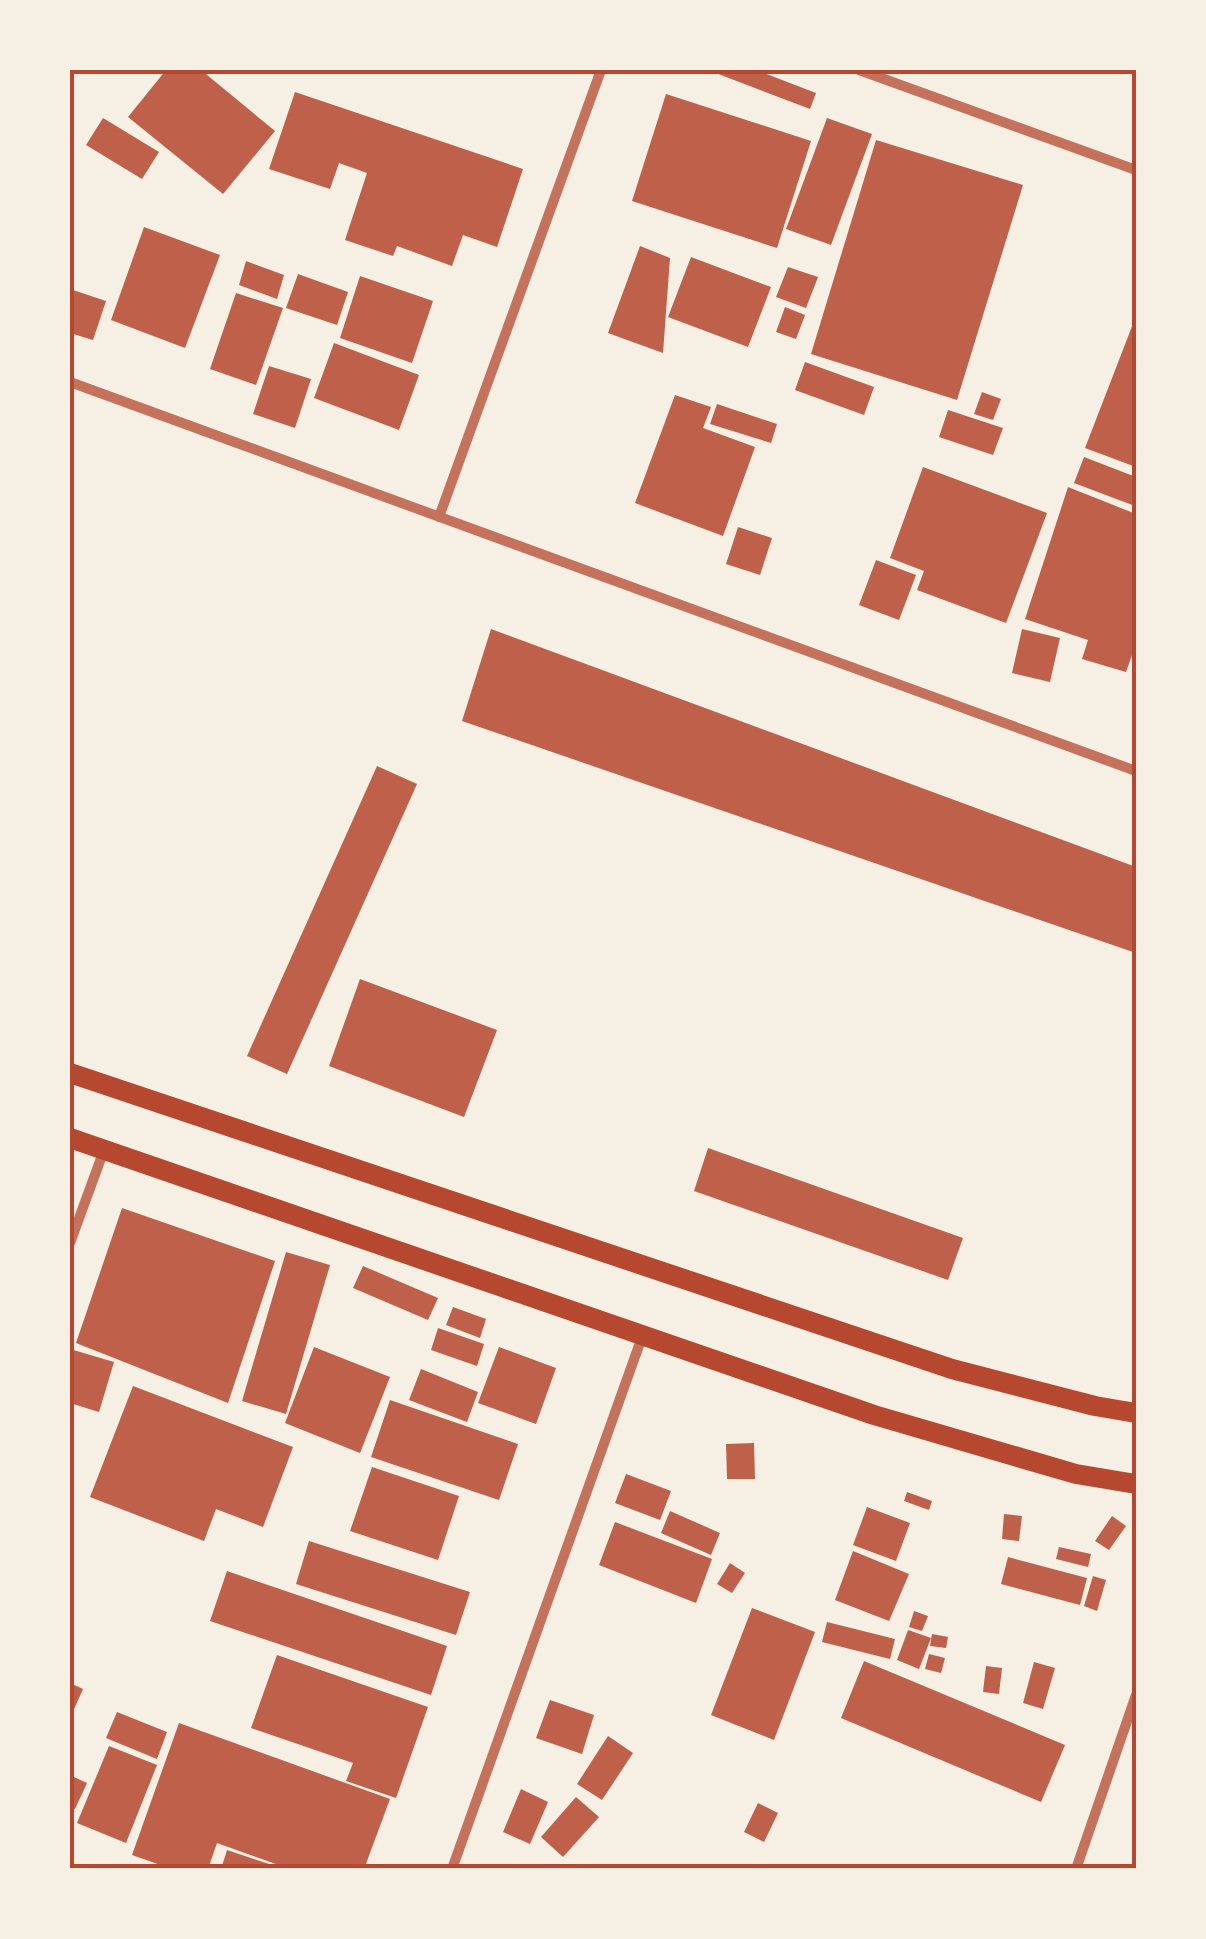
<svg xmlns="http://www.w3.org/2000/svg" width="1206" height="1939" font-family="'Golos Text',sans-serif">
<rect width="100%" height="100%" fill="#f6efe4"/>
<g fill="#bf614a">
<polygon points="166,70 201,70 275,131 223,194 128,117"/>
<polygon points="708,70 756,70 816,93 810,109"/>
<polygon points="295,92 523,169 497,247 463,235 452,266 397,246 393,256 345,240 367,173 339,163 330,189 269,169"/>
<polygon points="666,94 811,141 777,248 632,201"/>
<polygon points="103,118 159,152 142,179 86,145"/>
<polygon points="827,118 872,134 831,245 786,229"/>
<polygon points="876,140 1023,185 957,400 811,354"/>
<polygon points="144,227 220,255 185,348 111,320"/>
<polygon points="640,246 670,258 663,353 608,333"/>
<polygon points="691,257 771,287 748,347 668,317"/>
<polygon points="246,261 284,275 277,299 239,285"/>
<polygon points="788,267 818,277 806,308 776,297"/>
<polygon points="298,274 348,292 337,325 286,308"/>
<polygon points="360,276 433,301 412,363 340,338"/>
<polygon points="70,289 106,301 93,340 70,333"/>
<polygon points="236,293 283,308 256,385 210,369"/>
<polygon points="785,307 805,315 796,339 776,332"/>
<polygon points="1136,316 1136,467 1085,448"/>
<polygon points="334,343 419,375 399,430 314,398"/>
<polygon points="805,362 874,387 864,415 795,390"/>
<polygon points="269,366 311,379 295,428 253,414"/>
<polygon points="982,392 1001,399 993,420 974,414"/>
<polygon points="675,395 711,407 703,428 755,447 723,536 635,503"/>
<polygon points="717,404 777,424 771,443 710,424"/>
<polygon points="948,410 1003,428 993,455 939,437"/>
<polygon points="1084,457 1136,477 1135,506 1074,483"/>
<polygon points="923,467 1047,513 1006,623 917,590 924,571 890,558"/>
<polygon points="1068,487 1136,514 1136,656 1132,655 1126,672 1082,659 1088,640 1025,619"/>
<polygon points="738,527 772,538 760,575 726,564"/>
<polygon points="876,560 916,575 899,620 859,605"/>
<polygon points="491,629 1136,867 1136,953 462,721"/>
<polygon points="1022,629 1060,638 1050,682 1012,673"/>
<polygon points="377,766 417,784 287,1074 247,1056"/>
<polygon points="360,979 497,1030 464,1117 329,1066"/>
<polygon points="708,1148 963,1238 948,1280 694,1191"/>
<polygon points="122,1208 275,1261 228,1403 76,1343"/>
<polygon points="286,1252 330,1265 286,1414 242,1401"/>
<polygon points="363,1266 438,1298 428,1320 353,1288"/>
<polygon points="453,1307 486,1319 480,1338 446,1325"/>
<polygon points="438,1328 484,1344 477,1366 431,1350"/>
<polygon points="314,1347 390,1377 360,1453 285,1423"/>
<polygon points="499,1347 556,1368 536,1424 478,1403"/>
<polygon points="70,1349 114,1362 99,1412 70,1403"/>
<polygon points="421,1369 478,1392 467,1422 409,1400"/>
<polygon points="133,1386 293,1447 263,1527 216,1509 204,1541 90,1497"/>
<polygon points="390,1400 518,1444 499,1500 371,1457"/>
<polygon points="754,1443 755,1479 727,1479 726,1444"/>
<polygon points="372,1467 459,1496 438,1560 350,1531"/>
<polygon points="626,1474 671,1491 660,1520 615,1503"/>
<polygon points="907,1492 932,1501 929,1510 904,1501"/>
<polygon points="867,1507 910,1523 896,1561 853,1545"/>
<polygon points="670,1511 720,1533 711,1555 661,1533"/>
<polygon points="1004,1514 1022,1516 1019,1541 1002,1539"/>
<polygon points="1112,1516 1126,1526 1109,1550 1095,1541"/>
<polygon points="615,1522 712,1559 696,1603 599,1565"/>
<polygon points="309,1541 470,1592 456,1635 296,1584"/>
<polygon points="1059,1547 1091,1554 1088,1567 1056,1559"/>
<polygon points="853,1551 909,1574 889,1621 835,1600"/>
<polygon points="1008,1557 1087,1578 1080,1605 1001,1584"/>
<polygon points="730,1563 745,1573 732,1593 717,1584"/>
<polygon points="227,1571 447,1646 431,1695 210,1621"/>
<polygon points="1093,1576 1106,1580 1097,1611 1084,1606"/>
<polygon points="752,1608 815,1632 774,1740 711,1715"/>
<polygon points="914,1611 928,1616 922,1631 909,1627"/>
<polygon points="827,1622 895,1639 890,1659 822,1642"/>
<polygon points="908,1630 931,1638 919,1669 897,1660"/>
<polygon points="932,1634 948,1637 946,1648 930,1646"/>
<polygon points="929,1654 945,1658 941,1673 925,1669"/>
<polygon points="277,1655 428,1707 396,1798 346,1781 353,1763 251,1728"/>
<polygon points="864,1661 1065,1745 1041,1802 841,1718"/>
<polygon points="1034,1662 1055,1668 1043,1709 1023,1703"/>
<polygon points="986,1666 1002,1668 999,1694 983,1692"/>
<polygon points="70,1683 83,1689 70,1718"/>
<polygon points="550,1700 594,1715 582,1754 536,1738"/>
<polygon points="117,1712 167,1732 157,1759 106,1738"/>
<polygon points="179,1723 390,1799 364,1869 290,1869 217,1843 208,1869 172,1869 132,1855"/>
<polygon points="608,1736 633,1753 602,1800 577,1784"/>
<polygon points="109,1746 157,1765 126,1843 77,1823"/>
<polygon points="74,1777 87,1783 75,1809 70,1807 70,1786"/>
<polygon points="521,1789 548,1802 530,1844 503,1832"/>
<polygon points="576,1797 599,1817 563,1857 541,1837"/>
<polygon points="758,1803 778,1813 764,1842 744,1832"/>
<polygon points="227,1850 281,1868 281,1869 221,1869"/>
</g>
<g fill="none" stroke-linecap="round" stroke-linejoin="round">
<g stroke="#c5725c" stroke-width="10">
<polyline points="859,70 1136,170"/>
<polyline points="70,382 1136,771"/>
<polyline points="439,517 601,70"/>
<polyline points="70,1243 104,1150"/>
<polyline points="452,1869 642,1337"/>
<polyline points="1076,1869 1136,1695"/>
</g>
<g stroke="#b5482f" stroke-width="20">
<polyline points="70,1073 952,1369 1095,1406 1136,1413"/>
<polyline points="70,1138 874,1415 1076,1474 1136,1484"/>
</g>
</g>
<rect width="1206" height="1939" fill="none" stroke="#f6efe4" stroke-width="145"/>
<rect x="72" y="72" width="1062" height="1794" fill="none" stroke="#b5482f" stroke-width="4"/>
</svg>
